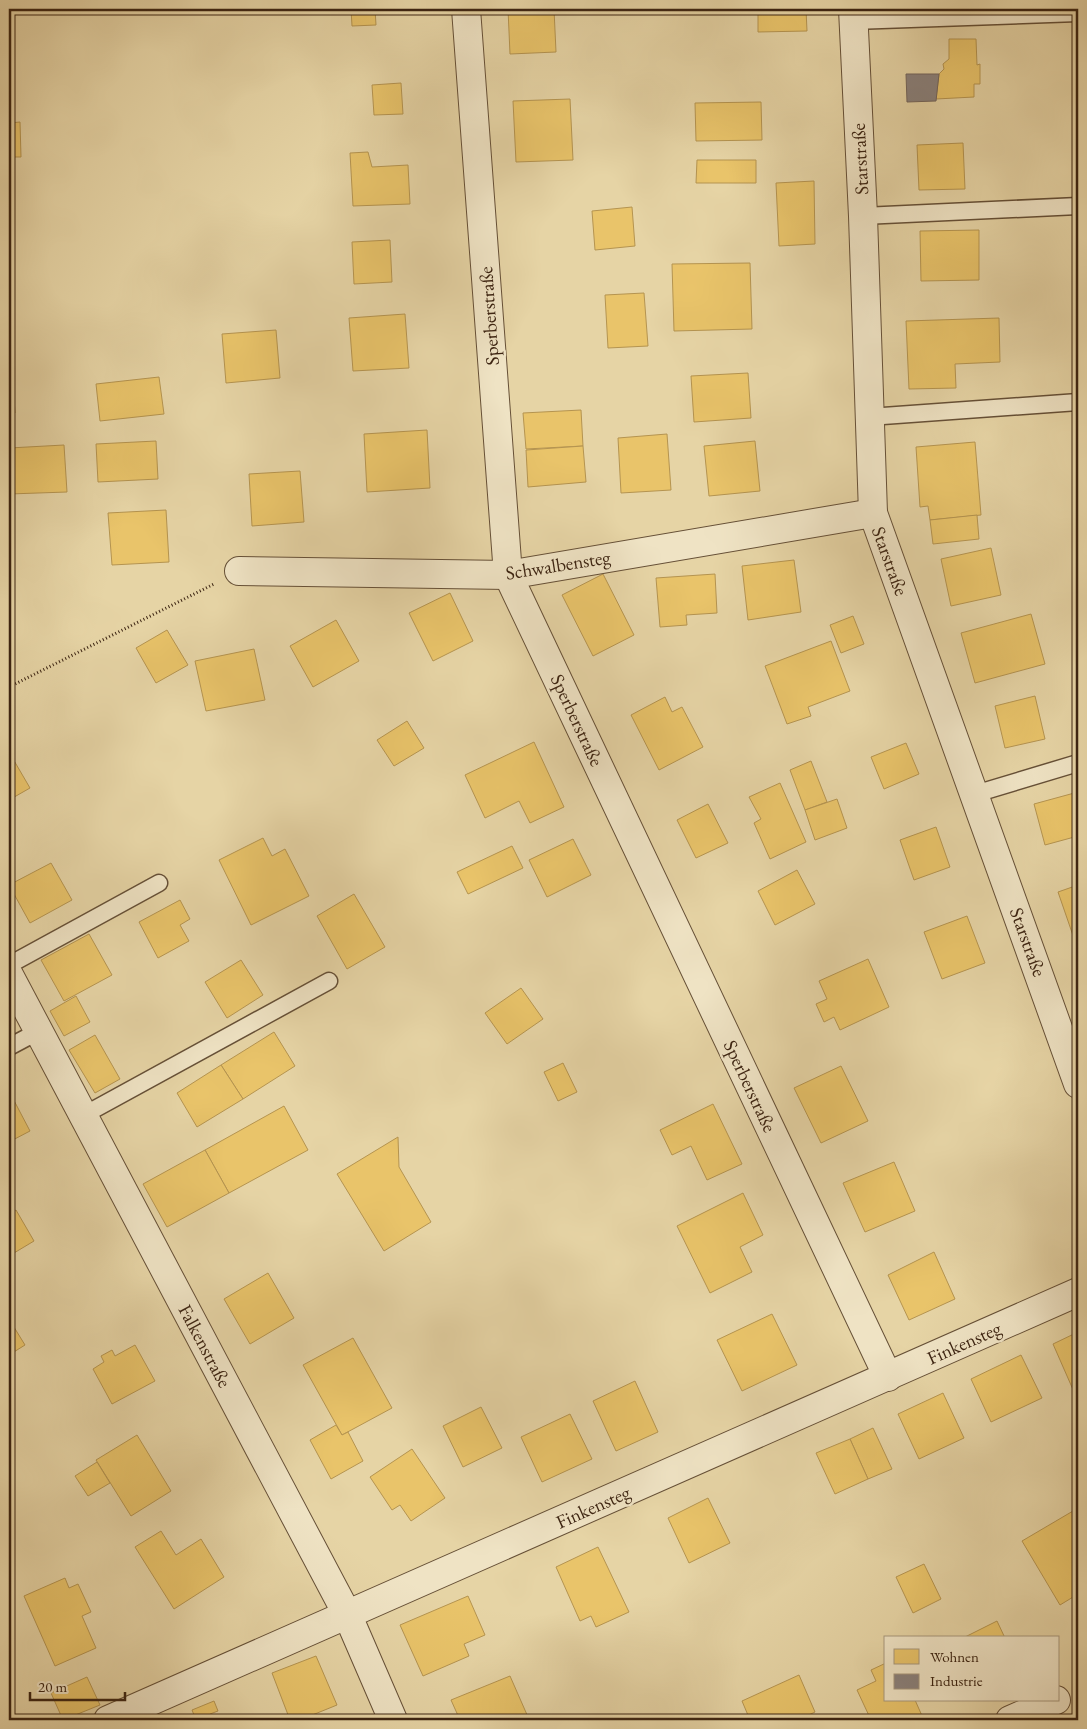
<svg xmlns="http://www.w3.org/2000/svg" width="1087" height="1729" font-family="'EB Garamond',serif">
<rect width="100%" height="100%" fill="#e6d4a5"/>
<filter id="stains"><feTurbulence type="fractalNoise" baseFrequency=".004" numOctaves="4"/><feColorMatrix values="0 0 0 0 .2 0 0 0 0 .09 0 0 0 0 .02 0 0 0 .5 -.17"/></filter>
<radialGradient id="worn" r=".72"><stop offset=".6" stop-color="#630" stop-opacity="0"/><stop offset="1" stop-color="#630" stop-opacity=".3"/></radialGradient>
<g fill="#e9c46a" stroke="#b59450">
<polygon points="351,9 375,9 376,25 352,26"/>
<polygon points="508,9 554,9 556,52 510,54"/>
<polygon points="758,9 806,9 807,31 758,32"/>
<polygon points="949,39 976,39 977,65 980,64 980,84 974,84 974,97 936,99 939,74 944,69 943,64 949,59"/>
<polygon points="401,83 403,114 374,115 372,85"/>
<polygon points="570,99 573,160 516,162 513,101"/>
<polygon points="761,102 762,140 696,141 695,103"/>
<polygon points="20,122 21,157 9,157 9,123"/>
<polygon points="963,143 965,189 919,190 917,145"/>
<polygon points="368,152 372,167 408,165 410,204 353,206 350,153"/>
<polygon points="697,160 756,160 756,183 696,183"/>
<polygon points="814,181 815,244 779,246 776,183"/>
<polygon points="632,207 635,246 595,250 592,211"/>
<polygon points="979,230 979,280 921,281 920,231"/>
<polygon points="390,240 392,282 354,284 352,242"/>
<polygon points="750,263 752,329 674,331 672,264"/>
<polygon points="644,293 648,346 608,348 605,295"/>
<polygon points="405,314 409,368 353,371 349,318"/>
<polygon points="999,318 1000,362 955,364 956,388 909,389 906,321"/>
<polygon points="276,330 280,378 226,383 222,334"/>
<polygon points="9,368 12,368 15,413 9,413"/>
<polygon points="748,373 751,418 694,422 691,376"/>
<polygon points="159,377 164,414 100,421 96,384"/>
<polygon points="581,410 583,446 526,449 523,413"/>
<polygon points="427,430 430,488 367,492 364,434"/>
<polygon points="667,434 671,490 621,493 618,438"/>
<polygon points="156,441 158,479 98,482 96,444"/>
<polygon points="755,441 760,491 709,496 704,446"/>
<polygon points="975,442 981,515 930,520 928,506 920,507 916,447"/>
<polygon points="64,445 67,492 9,494 9,448"/>
<polygon points="583,446 586,482 528,487 526,450"/>
<polygon points="300,471 304,522 252,526 249,474"/>
<polygon points="166,510 169,562 112,565 108,513"/>
<polygon points="977,515 979,539 933,544 930,520"/>
<polygon points="991,548 1001,595 951,606 941,559"/>
<polygon points="794,560 801,612 748,620 742,566"/>
<polygon points="603,574 634,635 593,656 562,595"/>
<polygon points="715,574 717,613 686,615 687,625 660,627 656,578"/>
<polygon points="450,593 473,641 433,661 409,613"/>
<polygon points="1031,614 1045,664 975,683 961,633"/>
<polygon points="853,616 864,644 841,653 830,625"/>
<polygon points="336,620 359,661 313,687 290,646"/>
<polygon points="167,630 188,665 156,683 136,648"/>
<polygon points="831,641 850,691 808,707 811,716 787,724 765,666"/>
<polygon points="254,649 265,700 206,711 195,661"/>
<polygon points="1035,696 1045,739 1005,748 995,706"/>
<polygon points="665,697 672,712 682,707 703,747 659,770 631,715"/>
<polygon points="407,721 424,748 394,766 377,740"/>
<polygon points="534,742 564,807 530,823 519,801 485,818 465,775"/>
<polygon points="906,743 919,774 884,789 871,757"/>
<polygon points="9,752 30,788 9,800"/>
<polygon points="811,761 827,802 805,810 790,770"/>
<polygon points="780,783 806,842 770,859 754,823 761,819 749,797"/>
<polygon points="1078,792 1078,836 1045,845 1034,804"/>
<polygon points="837,799 847,828 815,840 805,810"/>
<polygon points="708,804 728,843 696,858 677,820"/>
<polygon points="936,827 950,867 914,880 900,840"/>
<polygon points="263,838 272,856 285,849 309,896 251,925 219,860"/>
<polygon points="573,839 591,875 547,897 529,860"/>
<polygon points="512,846 523,868 468,894 457,872"/>
<polygon points="51,863 72,900 30,923 9,885"/>
<polygon points="797,870 815,904 775,925 758,891"/>
<polygon points="1078,885 1078,950 1058,892"/>
<polygon points="354,894 385,947 347,969 317,916"/>
<polygon points="180,900 190,919 180,925 189,941 158,958 139,922"/>
<polygon points="967,916 985,963 942,979 924,932"/>
<polygon points="89,934 112,975 64,1001 41,960"/>
<polygon points="868,959 889,1007 840,1030 834,1017 824,1022 816,1004 827,999 819,981"/>
<polygon points="241,960 263,995 227,1018 205,982"/>
<polygon points="521,988 543,1019 507,1044 485,1013"/>
<polygon points="76,996 90,1022 64,1036 50,1011"/>
<polygon points="274,1032 295,1066 243,1099 221,1065"/>
<polygon points="95,1035 120,1079 95,1093 69,1050"/>
<polygon points="563,1063 577,1092 558,1101 544,1072"/>
<polygon points="221,1065 243,1099 197,1127 177,1093"/>
<polygon points="841,1066 868,1121 821,1143 794,1088"/>
<polygon points="9,1091 30,1131 9,1142"/>
<polygon points="713,1104 742,1164 707,1180 691,1146 672,1155 660,1130"/>
<polygon points="284,1106 308,1150 229,1193 205,1150"/>
<polygon points="398,1137 399,1167 431,1222 384,1251 337,1174"/>
<polygon points="205,1150 229,1193 167,1227 143,1184"/>
<polygon points="894,1162 915,1211 865,1232 843,1183"/>
<polygon points="743,1193 763,1235 740,1247 752,1272 710,1293 677,1226"/>
<polygon points="16,1210 34,1241 9,1256 9,1214"/>
<polygon points="934,1252 955,1299 909,1320 888,1275"/>
<polygon points="268,1273 294,1318 250,1344 224,1299"/>
<polygon points="772,1314 797,1365 742,1391 717,1340"/>
<polygon points="9,1319 25,1345 9,1355"/>
<polygon points="1078,1332 1078,1401 1053,1344"/>
<polygon points="353,1338 392,1408 342,1435 303,1365"/>
<polygon points="135,1345 155,1381 112,1404 93,1369 104,1362 101,1356 112,1350 115,1356"/>
<polygon points="1021,1355 1042,1398 991,1422 971,1379"/>
<polygon points="635,1381 658,1432 616,1451 593,1401"/>
<polygon points="943,1393 964,1438 919,1459 898,1414"/>
<polygon points="481,1407 502,1448 463,1467 443,1426"/>
<polygon points="570,1414 592,1459 542,1482 521,1437"/>
<polygon points="336,1425 342,1435 348,1432 363,1461 331,1479 310,1440"/>
<polygon points="873,1428 892,1469 868,1479 850,1439"/>
<polygon points="137,1435 171,1491 131,1516 96,1460"/>
<polygon points="850,1439 868,1479 835,1494 816,1453"/>
<polygon points="412,1449 445,1498 411,1521 400,1505 392,1510 370,1477"/>
<polygon points="97,1462 110,1483 88,1496 75,1476"/>
<polygon points="708,1498 730,1543 689,1563 668,1518"/>
<polygon points="1073,1511 1078,1520 1078,1594 1060,1605 1022,1541"/>
<polygon points="161,1531 176,1555 201,1539 224,1577 174,1609 135,1547"/>
<polygon points="598,1547 629,1612 596,1627 591,1616 580,1621 556,1567"/>
<polygon points="924,1564 941,1599 913,1613 896,1577"/>
<polygon points="65,1578 69,1588 78,1584 91,1612 82,1616 96,1648 55,1666 24,1596"/>
<polygon points="468,1596 485,1635 464,1644 469,1656 423,1676 400,1625"/>
<polygon points="997,1621 1005,1638 963,1638"/>
<polygon points="316,1656 337,1705 300,1720 290,1720 272,1673"/>
<polygon points="886,1663 886,1700 915,1700 923,1718 919,1720 871,1720 857,1690 876,1681 871,1670"/>
<polygon points="799,1675 815,1712 798,1720 750,1720 742,1701"/>
<polygon points="510,1676 528,1717 519,1720 460,1720 451,1700"/>
<polygon points="87,1677 100,1705 63,1720 51,1693"/>
<polygon points="214,1701 218,1711 210,1714 212,1720 196,1720 192,1710"/>
</g>
<polygon fill="#8a817c" stroke="#73655c" points="906,74 939,74 936,101 907,102"/>
<g fill="none" stroke-linecap="round" stroke-linejoin="round">
<defs>
<g id="service">
<polyline points="853,21 1078,13"/>
<polyline points="863,216 1078,206"/>
<polyline points="869,417 1078,402"/>
<polyline points="975,794 1078,763"/>
<polyline points="9,965 159,883"/>
<polyline points="9,1047 39,1031"/>
<polyline points="84,1115 329,981"/>
</g>
<g id="minor">
<polyline points="466,9 508,575 888,1377"/>
<polyline points="853,9 863,216 873,513 1078,1084"/>
<polyline points="239,571 508,575 873,513"/>
<polyline points="9,975 348,1616 393,1720"/>
<polyline points="108,1720 1078,1292"/>
<polyline points="1010,1720 1056,1700"/>
</g>
</defs>
<use href="#service" stroke="#665037" stroke-width="19"/>
<use href="#minor" stroke="#665037" stroke-width="30"/>
<polyline stroke="#3c2412" stroke-width="3" stroke-dasharray="1 2.5" stroke-linecap="butt" points="9,687 214,584"/>
<use href="#service" stroke="#efe3c4" stroke-width="16"/>
<use href="#minor" stroke="#efe3c4" stroke-width="28"/>
</g>
<g text-anchor="middle" dominant-baseline="central" stroke-width="5" stroke-linejoin="round" paint-order="stroke">
<g font-size="19" fill="#3c2412" stroke="#efe3c4">
<text transform="translate(860 159) rotate(-93)">Starstraße</text>
<text transform="translate(489 316) rotate(-94)">Sperberstraße</text>
<text transform="translate(890 561) rotate(70)">Starstraße</text>
<text transform="translate(558 565) rotate(-9)">Schwalbensteg</text>
<text transform="translate(577 720) rotate(65)">Sperberstraße</text>
<text transform="translate(1028 942) rotate(70)">Starstraße</text>
<text transform="translate(750 1086) rotate(65)">Sperberstraße</text>
<text transform="translate(964 1343) rotate(-24)">Finkensteg</text>
<text transform="translate(205 1346) rotate(62)">Falkenstraße</text>
<text transform="translate(593 1507) rotate(-24)">Finkensteg</text>
</g>
</g>
<rect width="1087" height="1729" fill="none" stroke="#e6d4a5" stroke-width="30"/>
<rect x="10" y="10" width="1067" height="1709" fill="none" stroke="#3c2412" stroke-width="2.5"/>
<rect x="15" y="15" width="1057" height="1699" fill="none" stroke="#3c2412"/>
<rect x="884" y="1636" width="175" height="65" fill="#efe3c4" stroke="#a7977d"/>
<rect x="894" y="1649" width="25" height="15" fill="#e9c46a" stroke="#a7977d"/>
<text x="930" y="1662" font-size="15" fill="#3c2412">Wohnen</text>
<rect x="894" y="1674" width="25" height="15" fill="#8a817c" stroke="#a7977d"/>
<text x="930" y="1686" font-size="15" fill="#3c2412">Industrie</text>
<path d="M30 1692v8h95v-8" fill="none" stroke="#3c2412" stroke-width="2.5"/>
<text x="38" y="1692" font-size="15" fill="#3c2412" stroke="#efe3c4" stroke-width="4" paint-order="stroke">20 m</text>
<rect width="100%" height="100%" filter="url(#stains)"/>
<rect width="100%" height="100%" fill="url(#worn)"/>
</svg>
